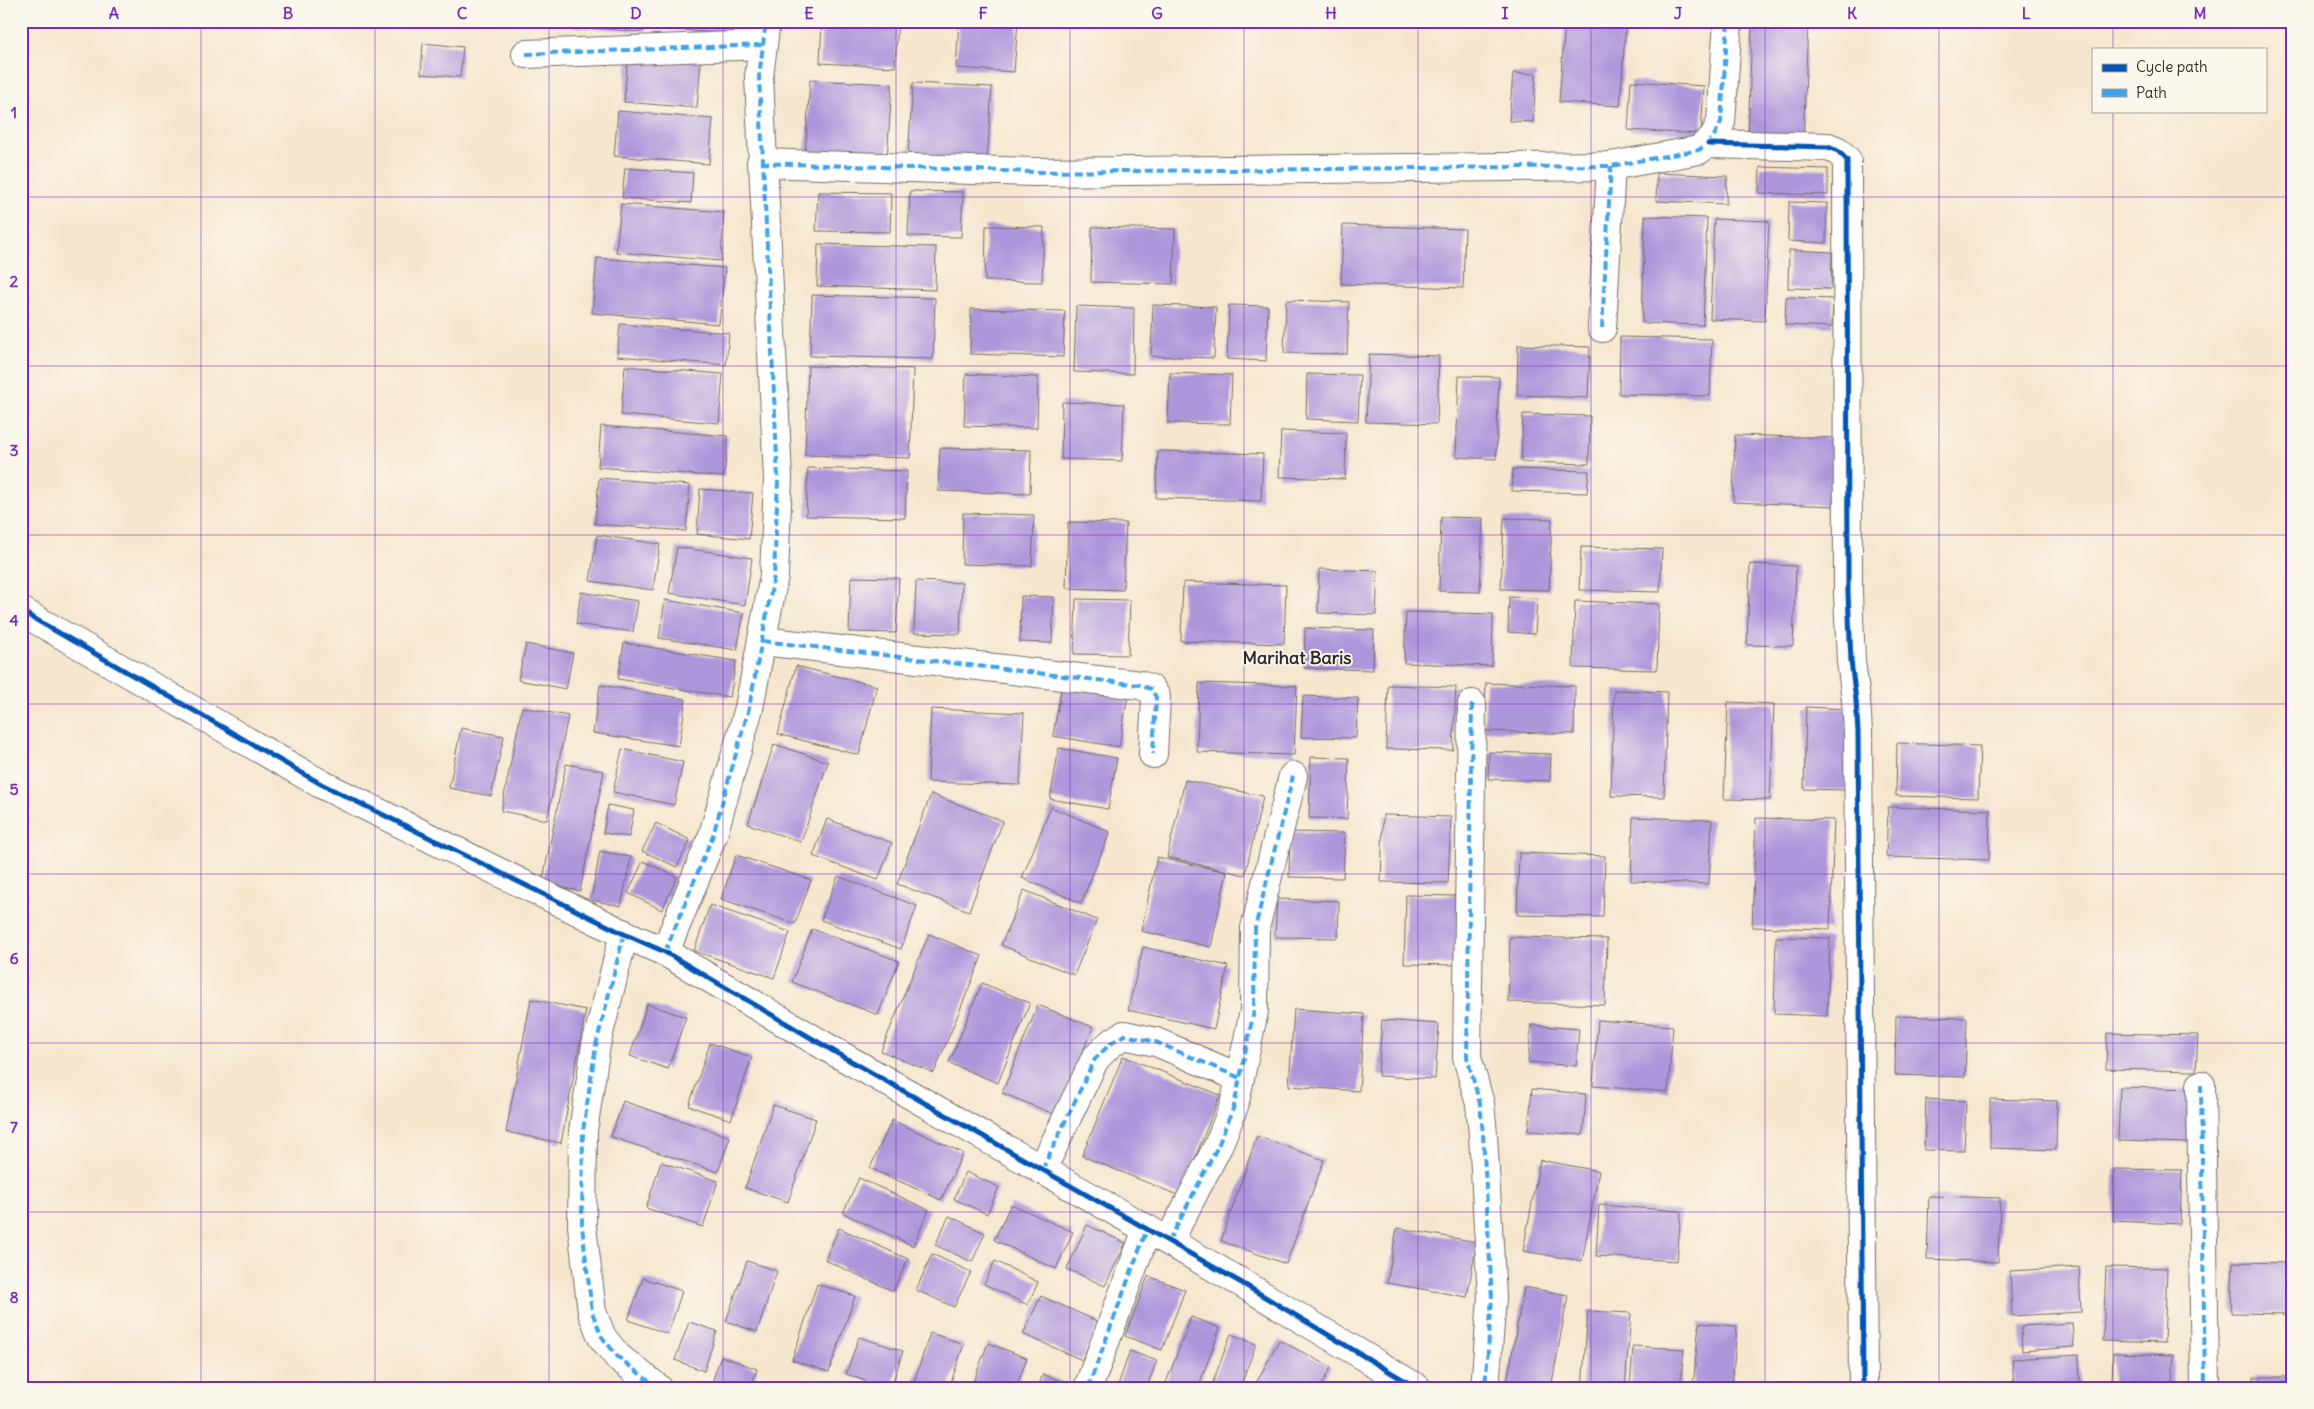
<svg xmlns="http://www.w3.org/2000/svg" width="2314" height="1409" font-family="Delius,sans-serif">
<rect width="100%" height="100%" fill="#fbf7ec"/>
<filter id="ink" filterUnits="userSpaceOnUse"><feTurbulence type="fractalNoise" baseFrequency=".02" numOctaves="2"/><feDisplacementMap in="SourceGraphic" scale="10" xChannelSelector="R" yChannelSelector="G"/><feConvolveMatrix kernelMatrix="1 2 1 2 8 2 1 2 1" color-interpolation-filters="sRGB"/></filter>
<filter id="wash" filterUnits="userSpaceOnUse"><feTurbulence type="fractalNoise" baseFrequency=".0096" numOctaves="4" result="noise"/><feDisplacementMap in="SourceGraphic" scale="20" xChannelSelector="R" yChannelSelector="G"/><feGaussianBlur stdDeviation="1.12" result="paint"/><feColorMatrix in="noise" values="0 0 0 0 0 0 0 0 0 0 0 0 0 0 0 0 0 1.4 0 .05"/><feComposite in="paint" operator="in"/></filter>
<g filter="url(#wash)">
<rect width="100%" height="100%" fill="#f6e6ce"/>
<g id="blocks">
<g fill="#ad97db">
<polygon points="556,21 645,21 644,32 556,25"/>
<polygon points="668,21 741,21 740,35 667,29"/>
<polygon points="822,21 898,21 895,67 820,63"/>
<polygon points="959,21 1018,21 1014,72 956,68"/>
<polygon points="1565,21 1626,21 1620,106 1559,102"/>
<polygon points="1752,21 1808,22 1803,144 1748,143"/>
<polygon points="423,43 463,47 460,77 421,74"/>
<polygon points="628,54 701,60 697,108 624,102"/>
<polygon points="1513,73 1536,74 1533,122 1509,121"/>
<polygon points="810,80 892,84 887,160 805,155"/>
<polygon points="1631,81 1704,86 1701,134 1628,130"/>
<polygon points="913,83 992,87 987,161 908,156"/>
<polygon points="618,111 713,119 709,164 614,156"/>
<polygon points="1760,167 1828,169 1828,195 1759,193"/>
<polygon points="625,168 693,173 691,203 622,198"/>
<polygon points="1657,173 1727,176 1726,204 1656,201"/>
<polygon points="910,191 963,192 961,237 908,236"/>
<polygon points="818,192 891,193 890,232 816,231"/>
<polygon points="1789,202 1827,203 1826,243 1788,241"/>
<polygon points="621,204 724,212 721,261 616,252"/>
<polygon points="1645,216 1707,218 1703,325 1642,323"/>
<polygon points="1714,219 1769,221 1765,321 1710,319"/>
<polygon points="1343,225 1465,229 1463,288 1341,284"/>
<polygon points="986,226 1044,227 1042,282 985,281"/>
<polygon points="1092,227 1175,229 1173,284 1091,282"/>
<polygon points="818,244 936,247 935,290 817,286"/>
<polygon points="1789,250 1832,252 1831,289 1788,288"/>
<polygon points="597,258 725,268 719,324 592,313"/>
<polygon points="812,295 935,298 933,359 810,356"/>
<polygon points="1786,297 1833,299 1832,327 1785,325"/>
<polygon points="1286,300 1349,302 1347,354 1284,353"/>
<polygon points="1153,305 1216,307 1214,358 1151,356"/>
<polygon points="1229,305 1268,306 1266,361 1227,359"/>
<polygon points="1076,306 1134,308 1133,374 1074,372"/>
<polygon points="971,309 1065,311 1063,357 970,354"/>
<polygon points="620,324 729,333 726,365 617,356"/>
<polygon points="1620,337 1712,339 1710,396 1619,394"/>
<polygon points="1518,345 1590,347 1588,398 1517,395"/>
<polygon points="1369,354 1439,356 1437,424 1366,422"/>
<polygon points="625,366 723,374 719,423 621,415"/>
<polygon points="808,366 913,369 910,458 805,455"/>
<polygon points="1170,373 1232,375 1230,424 1168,423"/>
<polygon points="966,374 1038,377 1037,428 964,426"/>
<polygon points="1307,374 1360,375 1358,421 1306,419"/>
<polygon points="1459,376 1499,377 1496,459 1456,457"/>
<polygon points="1062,402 1124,404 1122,461 1061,459"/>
<polygon points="1523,414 1590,416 1589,464 1521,462"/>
<polygon points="601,426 728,436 724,477 598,467"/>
<polygon points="1281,431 1346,433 1345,479 1279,477"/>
<polygon points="1735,435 1835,438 1833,506 1733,502"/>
<polygon points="940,448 1031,450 1030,494 938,491"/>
<polygon points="1158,451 1263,454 1261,501 1156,498"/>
<polygon points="808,468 907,471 905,518 806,516"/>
<polygon points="1513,469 1589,471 1587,493 1512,491"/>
<polygon points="599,478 690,485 686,531 595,524"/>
<polygon points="700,489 753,493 749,539 697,534"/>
<polygon points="963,513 1034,515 1032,566 962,564"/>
<polygon points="1441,517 1483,518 1480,592 1439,591"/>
<polygon points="1504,518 1552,519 1549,590 1501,589"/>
<polygon points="1068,522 1126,523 1123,590 1066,588"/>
<polygon points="597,535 660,544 653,590 590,581"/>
<polygon points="677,547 752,558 745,605 669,593"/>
<polygon points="1581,547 1662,549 1660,592 1579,590"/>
<polygon points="1750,564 1796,566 1793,646 1747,645"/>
<polygon points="1319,569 1378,571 1376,615 1318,613"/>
<polygon points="851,577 899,578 896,633 849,632"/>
<polygon points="916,581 962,583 960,634 914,633"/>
<polygon points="1183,582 1286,585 1284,644 1181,641"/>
<polygon points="581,592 638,601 633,632 576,624"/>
<polygon points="1021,596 1054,597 1052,643 1020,642"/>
<polygon points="1509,597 1537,598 1535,634 1508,632"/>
<polygon points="1076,599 1130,600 1128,655 1074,654"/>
<polygon points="665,600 744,613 737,650 659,638"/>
<polygon points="1575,601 1659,604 1657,670 1573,668"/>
<polygon points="1406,612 1493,614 1492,666 1404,663"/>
<polygon points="1305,628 1374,630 1373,670 1304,668"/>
<polygon points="624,643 736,661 730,697 618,679"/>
<polygon points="526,644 573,653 566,689 518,680"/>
<polygon points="796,666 877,686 859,755 778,734"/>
<polygon points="1199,683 1297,686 1294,755 1197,752"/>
<polygon points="1486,683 1575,686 1574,734 1484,731"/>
<polygon points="1062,684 1128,696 1119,747 1053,736"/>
<polygon points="600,685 686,699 679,746 593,733"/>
<polygon points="1388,685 1456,687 1453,750 1386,749"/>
<polygon points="1614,690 1667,692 1664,797 1611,796"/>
<polygon points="1303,696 1358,698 1356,738 1301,737"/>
<polygon points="1728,702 1774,704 1770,800 1724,799"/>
<polygon points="522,707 568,716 547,820 501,811"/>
<polygon points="1806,707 1848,709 1846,790 1804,789"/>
<polygon points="931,709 1024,713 1020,785 928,782"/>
<polygon points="461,728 504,736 491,796 449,788"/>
<polygon points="1897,743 1980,746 1978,798 1896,796"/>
<polygon points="774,744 828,762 801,842 748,824"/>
<polygon points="1059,748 1117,758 1108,809 1050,799"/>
<polygon points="622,749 683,762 674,805 613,792"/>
<polygon points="1489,752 1551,754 1550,781 1488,779"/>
<polygon points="1311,757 1349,758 1347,819 1309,818"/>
<polygon points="566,764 604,771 580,891 542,884"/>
<polygon points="1185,780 1263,796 1245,875 1167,857"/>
<polygon points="931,794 1003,821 969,911 897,884"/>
<polygon points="608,805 634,810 629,837 603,833"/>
<polygon points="1051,807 1110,832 1081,903 1022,878"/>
<polygon points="1888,807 1990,810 1989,860 1886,857"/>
<polygon points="1383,815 1451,817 1448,883 1381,882"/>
<polygon points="1633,817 1712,820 1709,884 1631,881"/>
<polygon points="1756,818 1834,820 1830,929 1752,927"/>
<polygon points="827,819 892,843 878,880 813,856"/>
<polygon points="656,823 690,840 677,867 642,851"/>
<polygon points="1290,832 1345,833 1343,878 1289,877"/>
<polygon points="600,851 631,857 621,906 591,900"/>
<polygon points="1519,853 1605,856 1603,917 1517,915"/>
<polygon points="736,855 811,880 795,924 721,899"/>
<polygon points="1157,857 1227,872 1211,947 1141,931"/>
<polygon points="643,861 677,877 662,910 628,893"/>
<polygon points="838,876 917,906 901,949 821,920"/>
<polygon points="1024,890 1097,920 1074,975 1001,945"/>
<polygon points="1406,895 1460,896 1458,965 1404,964"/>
<polygon points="1277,899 1339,901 1338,938 1275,937"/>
<polygon points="710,905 790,932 774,978 694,951"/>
<polygon points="812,929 899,961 878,1015 792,982"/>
<polygon points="929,934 982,956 934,1073 881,1051"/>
<polygon points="1510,937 1607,939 1605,1005 1508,1002"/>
<polygon points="1776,937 1830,938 1827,1016 1774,1014"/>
<polygon points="1143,947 1228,966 1214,1029 1128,1010"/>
<polygon points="982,983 1030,1003 998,1083 949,1063"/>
<polygon points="531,999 586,1010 561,1143 506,1132"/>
<polygon points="647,1004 686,1017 668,1069 630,1056"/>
<polygon points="1038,1005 1093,1027 1056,1115 1002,1093"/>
<polygon points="1294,1009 1364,1014 1359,1091 1289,1086"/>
<polygon points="1896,1016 1967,1018 1965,1077 1895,1075"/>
<polygon points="1382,1020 1439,1024 1435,1079 1378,1076"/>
<polygon points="1598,1020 1673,1026 1668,1092 1593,1086"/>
<polygon points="1531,1025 1579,1029 1576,1066 1528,1062"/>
<polygon points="2107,1033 2198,1035 2196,1071 2106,1069"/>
<polygon points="710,1043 752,1057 731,1120 689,1106"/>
<polygon points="1123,1056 1220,1095 1180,1196 1082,1156"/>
<polygon points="2120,1087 2194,1089 2192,1143 2118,1141"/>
<polygon points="1532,1089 1586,1094 1583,1135 1528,1131"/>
<polygon points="1926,1099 1966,1101 1964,1151 1924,1150"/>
<polygon points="1990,1099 2057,1101 2056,1150 1990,1148"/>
<polygon points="623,1101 730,1137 718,1172 611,1137"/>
<polygon points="773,1105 816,1119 788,1202 745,1188"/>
<polygon points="892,1120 963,1153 941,1200 870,1168"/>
<polygon points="1257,1136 1324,1160 1286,1264 1221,1241"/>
<polygon points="1540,1160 1599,1171 1582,1261 1523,1251"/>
<polygon points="661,1162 718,1181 703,1227 646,1208"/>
<polygon points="2114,1169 2182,1170 2180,1224 2113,1221"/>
<polygon points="966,1172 999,1187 987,1214 954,1199"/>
<polygon points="859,1178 929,1210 913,1246 843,1213"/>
<polygon points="1929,1196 2000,1198 1998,1262 1927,1259"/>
<polygon points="1011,1204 1073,1232 1056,1269 994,1240"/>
<polygon points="1599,1205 1681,1211 1677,1261 1596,1256"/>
<polygon points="949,1216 985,1233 972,1262 935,1245"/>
<polygon points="1087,1225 1126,1243 1105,1286 1067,1269"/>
<polygon points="839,1228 908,1259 893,1291 825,1260"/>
<polygon points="1397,1228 1477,1242 1467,1297 1387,1283"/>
<polygon points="932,1254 971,1272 954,1307 916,1290"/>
<polygon points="747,1261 777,1271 757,1332 726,1321"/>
<polygon points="995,1261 1038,1282 1028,1305 984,1284"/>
<polygon points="2233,1262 2292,1263 2290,1314 2231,1313"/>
<polygon points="2079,1267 2081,1312 2012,1316 2010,1271"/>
<polygon points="2106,1267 2167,1268 2164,1343 2103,1341"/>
<polygon points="1148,1276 1185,1290 1162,1350 1125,1336"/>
<polygon points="643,1278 682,1291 668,1334 628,1320"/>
<polygon points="817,1284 855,1296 829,1372 792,1360"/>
<polygon points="1524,1287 1568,1295 1551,1388 1506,1388"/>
<polygon points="1041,1296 1099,1322 1082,1360 1023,1334"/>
<polygon points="1588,1311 1631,1313 1625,1388 1582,1388"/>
<polygon points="1191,1317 1220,1328 1198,1388 1164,1388"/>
<polygon points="689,1322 717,1331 704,1371 675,1360"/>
<polygon points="1699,1323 1737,1326 1732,1388 1693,1388"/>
<polygon points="2072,1323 2074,1347 2022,1351 2021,1326"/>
<polygon points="930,1333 964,1344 949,1388 912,1388"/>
<polygon points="1231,1334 1256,1344 1240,1388 1211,1387"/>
<polygon points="859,1337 903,1351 891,1388 885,1388 846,1374"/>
<polygon points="1279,1340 1331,1367 1320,1388 1254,1387"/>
<polygon points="988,1343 1027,1358 1016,1388 971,1388"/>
<polygon points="1633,1346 1684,1349 1680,1388 1630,1388"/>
<polygon points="1130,1351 1157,1361 1146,1388 1125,1388 1118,1385"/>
<polygon points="2113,1353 2174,1355 2172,1385 2112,1383"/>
<polygon points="2079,1355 2080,1388 2014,1388 2012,1359"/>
<polygon points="721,1356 757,1369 751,1388 710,1388"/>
<polygon points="1043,1374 1078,1388 1038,1388"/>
<rect x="2254" y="1377" width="39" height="11"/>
</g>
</g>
</g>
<g filter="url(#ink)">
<use href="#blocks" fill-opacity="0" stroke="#726c64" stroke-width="1"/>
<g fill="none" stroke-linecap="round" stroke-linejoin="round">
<defs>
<g id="street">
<polyline points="526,54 763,45"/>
<polyline points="1708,144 1828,147 1838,151 1847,160 1848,593 1851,661 1856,700 1858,732 1863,1388"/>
<polyline points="761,163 1034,172 1611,166 1699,150 1713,138 1721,122 1728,21"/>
<polyline points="1602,328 1611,166"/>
<polyline points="21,611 321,784 624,934 665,952 835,1052 1240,1282 1417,1388"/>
<polyline points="763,641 1140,685 1151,689 1156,697 1153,754"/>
<polyline points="1472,704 1467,1057 1480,1104 1483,1134 1492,1298 1485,1388"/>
<polyline points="624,934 596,1045 583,1131 582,1226 592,1312 602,1337 618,1357 658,1388"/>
<polyline points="665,952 713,835 749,708 774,576 778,479 759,77 766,21"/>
<polyline points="2201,1085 2205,1388"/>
<polyline points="1042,1170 1095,1059 1110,1044 1124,1035 1156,1042 1240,1078"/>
<polyline points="1169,1241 1218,1146 1234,1106 1254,1011 1255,928 1293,776"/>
<polyline points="1088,1388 1147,1229"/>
</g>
</defs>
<use href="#street" stroke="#726c64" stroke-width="30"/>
<use href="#street" stroke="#fff" stroke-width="28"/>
<g stroke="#3ea3eb" stroke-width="4" stroke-dasharray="8 4" stroke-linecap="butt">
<polyline points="526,54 763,45"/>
<polyline points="761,163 1034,172 1611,166 1699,150 1713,138 1721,122 1728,21"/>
<polyline points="1602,328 1611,166"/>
<polyline points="763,641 1140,685 1151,689 1156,697 1153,754"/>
<polyline points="1472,704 1467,1057 1480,1104 1483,1134 1492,1298 1485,1388"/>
<polyline points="624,934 596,1045 583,1131 582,1226 592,1312 602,1337 618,1357 658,1388"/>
<polyline points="665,952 713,835 749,708 774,576 778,479 759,77 766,21"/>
<polyline points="2201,1085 2205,1388"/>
<polyline points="1042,1170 1095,1059 1110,1044 1124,1035 1156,1042 1240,1078"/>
<polyline points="1169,1241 1218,1146 1234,1106 1254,1011 1255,928 1293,776"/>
<polyline points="1088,1388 1147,1229"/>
</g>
<defs>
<g id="cycleway">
<polyline points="1708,144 1828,147 1838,151 1847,160 1848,593 1851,661 1856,700 1858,732 1863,1388"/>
<polyline points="21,611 321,784 624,934 665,952 835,1052 1240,1282 1417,1388"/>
</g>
</defs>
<use href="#cycleway" stroke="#fbf7ec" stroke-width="8"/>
<use href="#cycleway" stroke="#0057b8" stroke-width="5"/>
</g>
</g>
<path fill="none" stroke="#7b2cbf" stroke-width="1" stroke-opacity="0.55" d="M201 21V1388M375 21V1388M549 21V1388M723 21V1388M896 21V1388M1070 21V1388M1244 21V1388M1418 21V1388M1591 21V1388M1765 21V1388M1939 21V1388M2113 21V49M2113 111V1388M21 197H2293M21 366H2293M21 535H2293M21 704H2293M21 874H2293M21 1043H2293M21 1212H2293"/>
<g text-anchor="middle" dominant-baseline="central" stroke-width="4" stroke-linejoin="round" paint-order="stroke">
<g font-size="18" font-weight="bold" fill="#2b2b2b" stroke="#fbf7ec">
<text x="1297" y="657">Marihat Baris</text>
</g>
</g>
<rect width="2314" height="1409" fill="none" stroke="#fbf7ec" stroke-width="55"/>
<rect x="2092" y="48" width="175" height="65" fill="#fbf7ec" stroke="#a8a59f"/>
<rect x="2102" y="64" width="25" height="8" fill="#0057b8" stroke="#a8a59f"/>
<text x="2136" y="72" font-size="15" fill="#2b2b2b">Cycle path</text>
<rect x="2102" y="89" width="25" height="8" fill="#3ea3eb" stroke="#a8a59f"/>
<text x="2136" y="98" font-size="15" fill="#2b2b2b">Path</text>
<rect x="28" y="28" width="2258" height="1354" fill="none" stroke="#7b2cbf" stroke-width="2"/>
<g font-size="16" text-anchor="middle" font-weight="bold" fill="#7b2cbf">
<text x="114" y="19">A</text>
<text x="288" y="19">B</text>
<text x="462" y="19">C</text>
<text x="636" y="19">D</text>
<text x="809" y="19">E</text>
<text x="983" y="19">F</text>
<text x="1157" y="19">G</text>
<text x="1331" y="19">H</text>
<text x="1505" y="19">I</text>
<text x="1678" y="19">J</text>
<text x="1852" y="19">K</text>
<text x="2026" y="19">L</text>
<text x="2200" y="19">M</text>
<text x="14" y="118">1</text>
<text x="14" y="287">2</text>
<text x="14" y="456">3</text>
<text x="14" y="626">4</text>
<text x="14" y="795">5</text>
<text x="14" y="964">6</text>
<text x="14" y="1133">7</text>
<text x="14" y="1303">8</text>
</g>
</svg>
